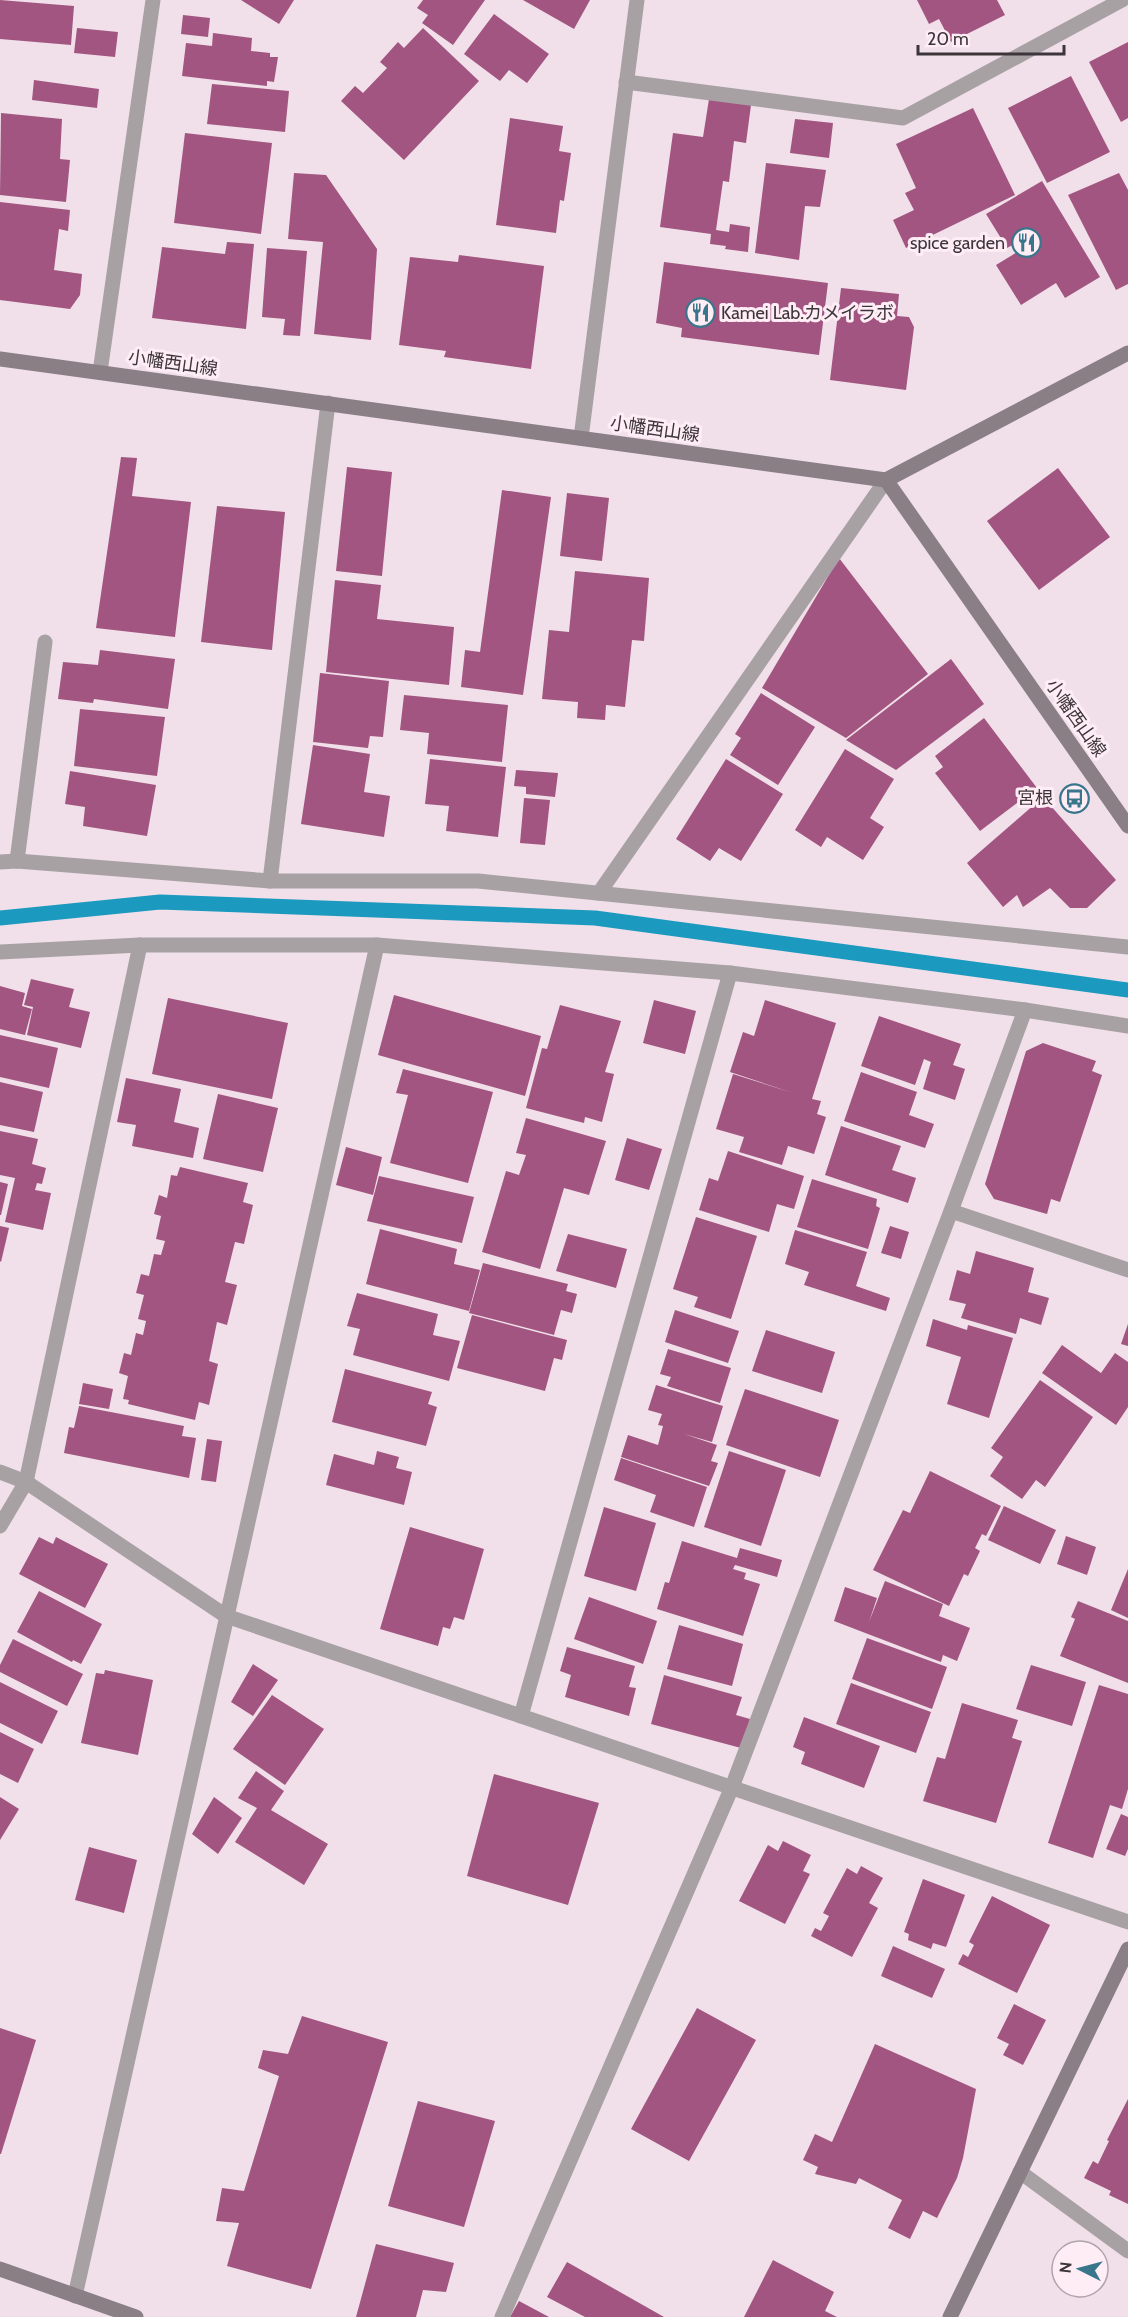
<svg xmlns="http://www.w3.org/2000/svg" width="1128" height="2317" font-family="Cabin,'Noto Sans JP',sans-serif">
<rect width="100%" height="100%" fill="#f1e0e9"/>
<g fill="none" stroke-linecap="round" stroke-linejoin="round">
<polyline stroke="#1b99bf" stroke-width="15" points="0,918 160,902 595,918 1128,990"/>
</g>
<g fill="#a15580">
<polygon points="0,0 74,6 71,45 0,39"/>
<polygon points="241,0 294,0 279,24"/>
<polygon points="423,0 485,0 453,45 422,23 428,15 417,8"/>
<polygon points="523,0 590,0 574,29"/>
<polygon points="917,0 997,0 1005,15 951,42 939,19 929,24"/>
<polygon points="494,14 549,54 527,83 509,70 500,81 464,54"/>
<polygon points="183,15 210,18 208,37 181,34"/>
<polygon points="77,28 118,32 115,57 74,53"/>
<polygon points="423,28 479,81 404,160 341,101 355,86 363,93 387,68 380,62 398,42 404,48"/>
<polygon points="213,33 252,38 251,51 270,53 270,57 278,57 274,82 267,81 267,86 182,76 186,43 212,46"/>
<polygon points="1128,42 1128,118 1121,122 1089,62"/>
<polygon points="1071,76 1110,152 1047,183 1008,108"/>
<polygon points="34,80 99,89 97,108 32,100"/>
<polygon points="212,84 289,91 285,132 207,124"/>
<polygon points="709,99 751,105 746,143 734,141 729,182 723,181 716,230 729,232 730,224 750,227 748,252 725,249 726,246 710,244 711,234 660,227 673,133 703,137"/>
<polygon points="973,108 1015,195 906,248 893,220 914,210 905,193 916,188 896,144"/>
<polygon points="1,113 62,119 60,159 70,160 66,202 0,195"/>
<polygon points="510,118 563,126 559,151 571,153 564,201 560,200 556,233 496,225"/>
<polygon points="795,119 833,123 829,158 790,153"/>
<polygon points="185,133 272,143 261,234 174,223"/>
<polygon points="766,163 826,170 820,207 805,206 799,260 755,253"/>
<polygon points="294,173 326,175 377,249 371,340 314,334 323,242 288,239"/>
<polygon points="1119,173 1128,190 1128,284 1116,290 1068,195"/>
<polygon points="1042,181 1100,277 1065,298 1056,283 1021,305 996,265 1019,251 1014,244 1007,248 986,214"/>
<polygon points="0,202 70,210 68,231 59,229 54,270 82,274 80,295 70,309 0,300"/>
<polygon points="227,242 254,244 246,329 152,318 162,247 225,254"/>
<polygon points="267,248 307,251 300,336 283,335 285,319 262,317"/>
<polygon points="459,255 544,266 531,369 444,357 446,351 399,345 410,257 458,262"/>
<polygon points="664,262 828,283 819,355 681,337 682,328 656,323"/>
<polygon points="841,288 899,294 897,316 909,317 914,327 906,390 830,380"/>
<polygon points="121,457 137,458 132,496 191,502 175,637 96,628"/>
<polygon points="347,467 392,472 382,576 336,571"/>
<polygon points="1058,468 1110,537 1039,590 987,521"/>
<polygon points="502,490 551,497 523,695 461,687 465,650 480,652"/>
<polygon points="567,493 609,498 602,561 560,556"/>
<polygon points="217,506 285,512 272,650 201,642"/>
<polygon points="839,558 928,674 846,738 762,688"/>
<polygon points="575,571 649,578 644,641 632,640 625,707 606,705 605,720 577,718 578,702 542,699 549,630 569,632"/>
<polygon points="335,580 381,585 377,619 454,627 449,685 326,672"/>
<polygon points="100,650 175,659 168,709 94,699 93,703 58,699 63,662 98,665"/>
<polygon points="951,659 984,704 896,770 846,740"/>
<polygon points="320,673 389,681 383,737 370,736 368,748 313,742"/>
<polygon points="761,693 815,727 778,785 730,755 741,738 735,734"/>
<polygon points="404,695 508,705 502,762 427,754 429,733 400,730"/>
<polygon points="80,709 165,717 157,776 74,766"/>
<polygon points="984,718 1037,788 980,831 935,773 943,767 935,756"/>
<polygon points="313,745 370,754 364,792 390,796 384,837 301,824"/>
<polygon points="845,749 894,779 870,818 884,827 863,860 827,837 821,847 795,830"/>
<polygon points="430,759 506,767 498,837 446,831 449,806 425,804"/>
<polygon points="726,759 783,794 741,861 719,848 710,861 676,839"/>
<polygon points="516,770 558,773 555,797 526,794 526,787 514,786"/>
<polygon points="70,771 156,785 147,836 83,826 85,807 65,804"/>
<polygon points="1043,797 1116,880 1087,908 1070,908 1050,888 1023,907 1017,895 1003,907 967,863"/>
<polygon points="524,798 550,800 545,845 520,843"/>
<polygon points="31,979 74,989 69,1007 90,1012 81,1048 27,1035 33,1007 24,1005"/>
<polygon points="0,986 25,993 22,1006 32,1009 25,1035 0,1029"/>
<polygon points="394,995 541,1036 525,1096 378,1055"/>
<polygon points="168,998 288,1023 272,1099 152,1074"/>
<polygon points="654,1000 696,1011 685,1054 643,1043"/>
<polygon points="765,1000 836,1023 812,1099 821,1101 817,1114 826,1117 814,1154 788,1146 782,1165 739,1152 744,1137 716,1129 733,1074 793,1093 730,1072 743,1032 754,1036"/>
<polygon points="560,1005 621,1021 605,1072 614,1074 602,1122 585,1117 584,1123 526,1108 542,1048 547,1049"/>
<polygon points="879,1016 961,1044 953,1065 965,1069 955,1100 923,1089 931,1062 924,1059 915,1085 861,1066"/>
<polygon points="0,1035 58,1048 49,1088 0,1077"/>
<polygon points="1043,1043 1096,1061 1092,1071 1102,1075 1060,1202 1051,1199 1047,1214 994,1199 985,1184 1026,1051"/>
<polygon points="403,1069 493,1092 468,1183 390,1163 408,1095 396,1093"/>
<polygon points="861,1072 917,1092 909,1115 934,1124 925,1148 844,1121"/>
<polygon points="126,1078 181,1089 174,1122 199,1128 193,1158 132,1146 136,1125 117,1122"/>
<polygon points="0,1082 43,1092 34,1132 0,1125"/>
<polygon points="218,1094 278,1108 263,1172 203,1159"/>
<polygon points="526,1118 606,1141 589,1195 564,1188 540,1269 482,1252 506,1171 519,1175 526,1155 516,1153"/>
<polygon points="841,1126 901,1146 892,1170 916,1178 908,1203 825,1175"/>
<polygon points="0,1131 38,1139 32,1164 46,1168 42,1184 37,1183 35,1190 51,1193 43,1230 5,1222 15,1178 0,1175"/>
<polygon points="627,1138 662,1149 649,1190 615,1180"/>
<polygon points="346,1147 382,1157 373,1195 336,1185"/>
<polygon points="728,1151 804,1176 794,1209 777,1204 769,1232 699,1210 709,1178 718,1181"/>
<polygon points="180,1167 248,1183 243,1202 253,1205 244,1244 235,1242 225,1282 237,1285 227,1325 217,1322 209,1361 218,1364 209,1405 199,1402 195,1420 128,1404 129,1400 123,1399 128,1376 119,1373 124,1353 131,1355 136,1333 143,1335 146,1321 138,1319 144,1295 136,1293 141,1274 149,1276 154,1254 161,1255 165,1241 156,1239 161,1216 154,1214 159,1195 167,1198 171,1175 177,1176"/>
<polygon points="379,1176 474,1197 462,1243 367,1221"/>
<polygon points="812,1179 877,1199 876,1206 880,1208 868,1249 797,1227"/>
<polygon points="0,1182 8,1184 1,1215 0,1215"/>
<polygon points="696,1217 757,1236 731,1319 694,1307 698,1297 673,1289"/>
<polygon points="0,1226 9,1228 1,1262 0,1261"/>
<polygon points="890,1226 909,1232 901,1259 881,1253"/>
<polygon points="380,1229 457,1249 454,1264 480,1270 469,1311 366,1284"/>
<polygon points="795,1230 867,1252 856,1286 890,1298 886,1311 804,1285 809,1272 785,1264"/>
<polygon points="568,1234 627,1249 616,1288 556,1271"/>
<polygon points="976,1251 1034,1268 1028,1292 1049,1298 1041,1325 1020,1318 1016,1334 961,1318 966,1304 949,1300 957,1270 970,1274"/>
<polygon points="483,1263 568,1284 566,1291 577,1294 572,1313 561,1310 554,1335 469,1313"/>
<polygon points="357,1293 438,1314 433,1335 460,1341 449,1381 353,1355 360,1329 347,1326"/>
<polygon points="675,1310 739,1331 728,1363 665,1342"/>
<polygon points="472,1315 567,1340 562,1360 554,1358 545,1391 457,1368"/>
<polygon points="933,1319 967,1330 968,1325 1013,1338 989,1418 947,1404 961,1357 926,1346"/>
<polygon points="1128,1324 1128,1346 1121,1344"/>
<polygon points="766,1330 835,1352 822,1393 752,1371"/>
<polygon points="1062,1345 1101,1373 1115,1353 1128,1362 1128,1407 1116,1425 1042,1373"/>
<polygon points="668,1349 731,1368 720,1403 667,1386 671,1377 660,1374"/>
<polygon points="345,1369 432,1392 428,1404 437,1407 426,1446 332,1422"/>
<polygon points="1040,1380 1093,1417 1045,1487 1036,1480 1022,1499 990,1476 1003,1457 991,1448"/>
<polygon points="83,1383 113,1389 109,1409 79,1404"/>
<polygon points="656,1385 723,1406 712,1442 684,1434 717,1445 711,1461 718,1463 709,1486 621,1457 628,1435 658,1445 663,1426 658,1425 662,1414 648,1410"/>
<polygon points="745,1389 839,1420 820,1477 726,1445"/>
<polygon points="79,1406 184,1426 182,1436 196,1438 189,1478 64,1453 69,1427 74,1428"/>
<polygon points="207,1439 222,1441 216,1482 201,1480"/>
<polygon points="377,1451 399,1457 396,1468 412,1472 404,1505 326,1485 334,1454 374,1465"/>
<polygon points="729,1451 786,1470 761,1546 704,1527"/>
<polygon points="621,1458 707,1487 694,1527 650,1512 656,1495 614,1480"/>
<polygon points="930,1471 1001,1506 986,1536 982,1534 975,1548 980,1551 968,1576 964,1574 949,1606 873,1570 903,1510 910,1513"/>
<polygon points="1004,1506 1056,1530 1040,1564 988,1540"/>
<polygon points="604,1507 656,1523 636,1591 584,1576"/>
<polygon points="410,1527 484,1549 464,1620 454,1617 450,1629 443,1627 438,1646 380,1629"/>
<polygon points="1066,1536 1096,1547 1087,1575 1057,1564"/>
<polygon points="39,1537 53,1544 56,1537 108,1564 85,1608 19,1574"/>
<polygon points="682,1541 737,1558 740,1548 782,1560 777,1577 735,1565 733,1569 746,1573 744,1579 760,1584 743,1636 657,1609 665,1582 669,1583"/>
<polygon points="1128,1569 1128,1618 1111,1610"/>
<polygon points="885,1581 943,1604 939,1616 970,1628 957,1661 943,1655 941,1662 834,1621 845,1587 877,1598 869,1622"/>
<polygon points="39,1591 102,1624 81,1664 73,1660 72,1662 17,1632"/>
<polygon points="589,1597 657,1621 643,1664 574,1639"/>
<polygon points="1078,1601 1128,1621 1128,1683 1060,1656 1075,1619 1071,1617"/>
<polygon points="679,1625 743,1644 732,1686 667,1669"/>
<polygon points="867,1638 947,1667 932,1709 852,1679"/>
<polygon points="13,1639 83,1674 67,1706 0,1672 0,1665"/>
<polygon points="567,1647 635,1666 629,1687 636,1688 629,1716 565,1697 571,1675 560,1671"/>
<polygon points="253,1664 278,1680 253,1716 231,1702"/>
<polygon points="1031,1665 1086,1682 1072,1726 1016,1709"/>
<polygon points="105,1670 153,1680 138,1755 81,1743 96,1673 104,1674"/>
<polygon points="664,1675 742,1697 736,1715 750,1719 741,1748 651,1724"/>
<polygon points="0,1682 58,1711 42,1744 0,1723"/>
<polygon points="851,1683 931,1712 916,1753 836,1724"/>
<polygon points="1099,1685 1128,1694 1128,1789 1122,1809 1110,1805 1093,1858 1048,1843"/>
<polygon points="272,1695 324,1729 285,1785 233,1749"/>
<polygon points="962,1703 1018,1720 1012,1738 1022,1741 996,1823 923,1801 937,1757 945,1759"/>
<polygon points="804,1717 880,1746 864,1788 801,1764 805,1752 793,1747"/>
<polygon points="0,1732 34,1749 18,1783 0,1774"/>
<polygon points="256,1771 284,1791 271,1810 328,1844 304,1885 235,1842 257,1808 238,1798"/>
<polygon points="494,1774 599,1803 568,1905 467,1876"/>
<polygon points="0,1797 19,1809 0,1840"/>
<polygon points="214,1797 242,1818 218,1854 192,1834"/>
<polygon points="1121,1814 1128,1817 1128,1849 1125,1856 1106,1849"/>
<polygon points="783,1841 811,1855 803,1871 810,1874 785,1924 739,1901 768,1845 778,1851"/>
<polygon points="89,1847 137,1860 124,1913 75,1900"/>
<polygon points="861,1866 883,1878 869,1903 878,1908 852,1957 811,1936 815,1928 821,1931 829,1916 823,1913 847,1868 857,1874"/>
<polygon points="923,1879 965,1895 946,1947 933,1943 931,1949 908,1940 909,1934 904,1932"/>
<polygon points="992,1896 1050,1925 1017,1993 958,1964 963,1954 968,1957 974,1945 969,1942"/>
<polygon points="893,1946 945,1969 932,1998 881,1976"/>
<polygon points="1014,2004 1046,2020 1023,2065 1003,2055 1009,2044 997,2038"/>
<polygon points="697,2008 756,2040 689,2161 631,2129"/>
<polygon points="302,2016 388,2042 311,2289 227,2266 239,2223 216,2221 222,2188 244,2191 279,2076 258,2068 263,2050 288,2054"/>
<polygon points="0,2028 36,2040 1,2154 0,2154"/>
<polygon points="875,2044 976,2089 963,2158 957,2178 937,2218 923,2211 910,2239 888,2228 902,2200 859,2178 856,2184 815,2174 818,2167 803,2160 815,2134 832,2142"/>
<polygon points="1128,2099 1128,2204 1109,2195 1111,2191 1084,2178 1093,2161 1098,2164 1109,2141 1107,2140"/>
<polygon points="418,2101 495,2121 464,2227 388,2206"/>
<polygon points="376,2244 454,2263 446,2292 423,2290 416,2317 356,2317"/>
<polygon points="773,2260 834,2292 825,2311 837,2317 744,2317"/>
<polygon points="567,2262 664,2317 585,2317 547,2297"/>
<polygon points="519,2301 549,2317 510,2317"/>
</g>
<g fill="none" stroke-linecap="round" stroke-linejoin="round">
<g stroke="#a8a1a4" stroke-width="15">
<polyline points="626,82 903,118 1122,0"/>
<polyline points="100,372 153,0"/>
<polyline points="581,438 637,0"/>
<polyline points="17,861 45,642"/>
<polyline points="0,862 17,861 270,881 478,881 1128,947"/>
<polyline points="270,881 328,403"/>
<polyline points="599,893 886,480"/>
<polyline points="0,952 140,945 377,945 730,973 1025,1010 1128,1026"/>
<polyline points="951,1211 1128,1270"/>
<polyline points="0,1472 26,1482 226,1616 1128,1922"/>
<polyline points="0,1526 26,1482 140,945"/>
<polyline points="521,1716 730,973"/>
<polyline points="1020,2172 1128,2251"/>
<polyline points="75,2296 377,945"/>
<polyline points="502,2317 732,1787 951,1211 1025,1010"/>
</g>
<g stroke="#8a7f85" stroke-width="15">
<polyline points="0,359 886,480 1128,826"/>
<polyline points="886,480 1128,353"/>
<polyline points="0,2269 136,2317"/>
<polyline points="950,2317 1128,1949"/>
</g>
</g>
<defs>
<symbol id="restaurant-ring" viewBox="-11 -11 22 22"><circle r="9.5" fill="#ffedf6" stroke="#39768c" stroke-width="1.5"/><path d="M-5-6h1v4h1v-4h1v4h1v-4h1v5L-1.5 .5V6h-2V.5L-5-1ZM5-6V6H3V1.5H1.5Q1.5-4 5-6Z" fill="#39768c"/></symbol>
<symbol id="bus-ring" viewBox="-11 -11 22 22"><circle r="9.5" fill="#ffedf6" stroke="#39768c" stroke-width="1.5"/><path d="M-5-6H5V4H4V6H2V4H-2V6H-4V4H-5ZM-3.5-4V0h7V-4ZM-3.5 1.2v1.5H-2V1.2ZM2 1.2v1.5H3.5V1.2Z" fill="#39768c"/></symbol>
</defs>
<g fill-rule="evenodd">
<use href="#restaurant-ring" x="1010" y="226" width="33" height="33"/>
<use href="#restaurant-ring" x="684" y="296" width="33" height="33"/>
<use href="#bus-ring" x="1058" y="782" width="33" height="33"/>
</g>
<g text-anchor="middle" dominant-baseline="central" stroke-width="6" stroke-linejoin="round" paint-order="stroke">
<g font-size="18" fill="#3c3539" stroke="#ffedf6" text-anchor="end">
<text x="1005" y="243">spice garden</text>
<text x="721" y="313" text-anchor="start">Kamei Lab.カメイラボ</text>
<text x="1053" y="798">宮根</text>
</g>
<g font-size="18" fill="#3c3539" stroke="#ffedf6">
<text transform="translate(173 363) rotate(8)">小幡西山線</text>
<text transform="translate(655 429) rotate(8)">小幡西山線</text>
<text transform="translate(1076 718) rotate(55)">小幡西山線</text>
</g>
</g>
<g transform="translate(1080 2269) rotate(276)"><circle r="28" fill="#ffedf6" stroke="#b1a3aa" stroke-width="1.5"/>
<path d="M0-4.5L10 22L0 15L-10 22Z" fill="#39768c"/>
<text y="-9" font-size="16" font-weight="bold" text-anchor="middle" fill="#3c3539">N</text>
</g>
<path d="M918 45v9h146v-9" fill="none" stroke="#3c3539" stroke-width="3"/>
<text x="927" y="45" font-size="18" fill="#3c3539" stroke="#ffedf6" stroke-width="4.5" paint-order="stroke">20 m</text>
</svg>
